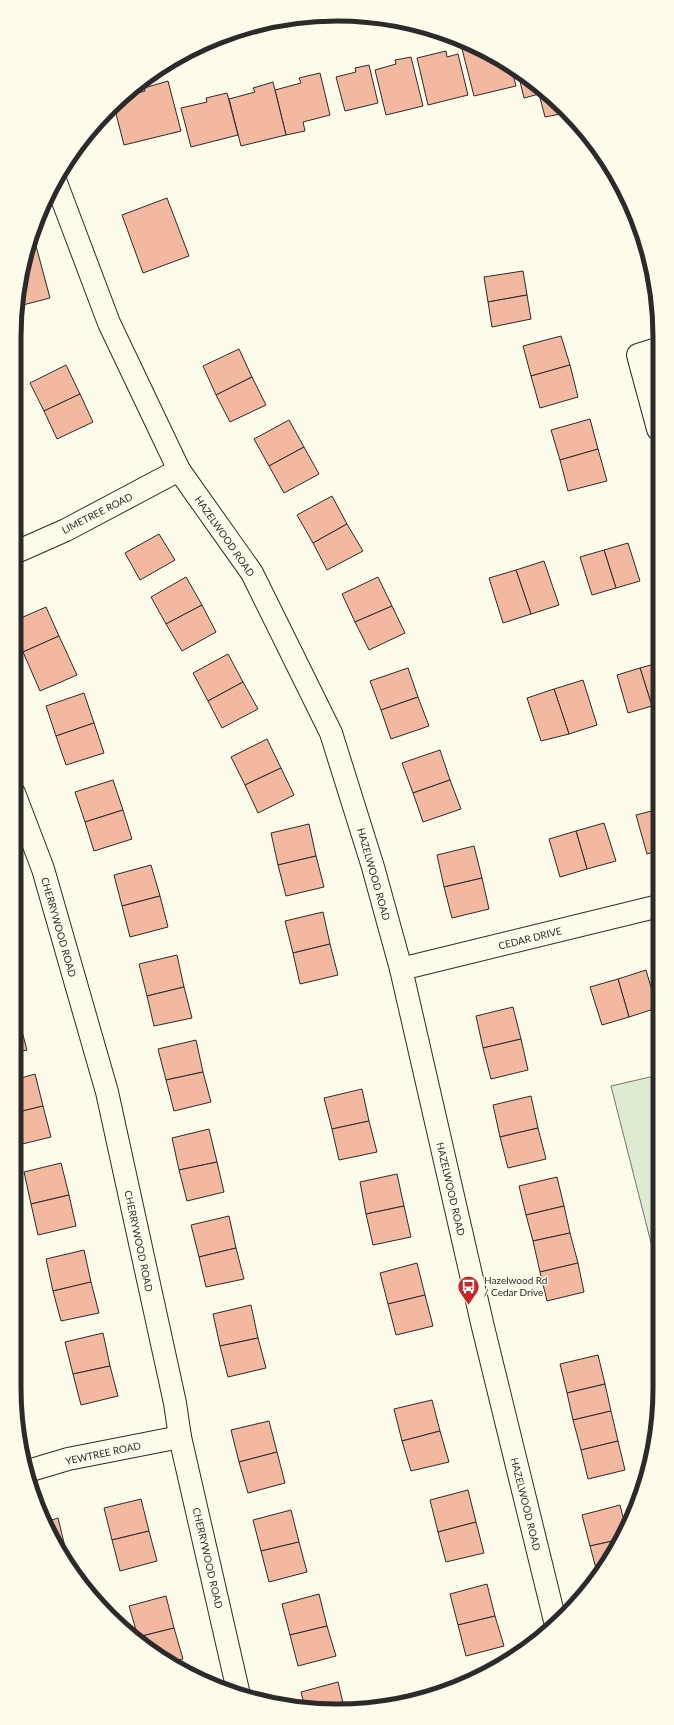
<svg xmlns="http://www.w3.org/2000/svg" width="674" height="1725" font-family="Lato,sans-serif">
<rect width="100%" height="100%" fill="#fdfbea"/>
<polygon fill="#deebd1" stroke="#74746e" points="659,1075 660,1278 611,1086"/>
<g fill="#f2b8a0" stroke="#2b2b2b">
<polygon points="467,44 511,66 516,86 474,96 461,45"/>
<polygon points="446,51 447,57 458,54 468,95 428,105 417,58"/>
<polygon points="411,57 423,106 386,115 375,70 396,64 395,60"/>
<polygon points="369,65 378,103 345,111 336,77 356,72 355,68"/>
<polygon points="517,69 566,112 566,113 545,117 539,94 524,98"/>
<polygon points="320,73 330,115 303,122 305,131 286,135 275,90 301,83 299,78"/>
<polygon points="168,81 181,131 124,145 114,106 123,97 145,91 144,88"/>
<polygon points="273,82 286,135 241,146 229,99 255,92 253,88"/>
<polygon points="227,93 238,135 191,147 181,108 207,102 206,98"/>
<polygon points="167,198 189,256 143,273 122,215"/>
<polygon points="32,231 50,298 19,306 31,233"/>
<polygon points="523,271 527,295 488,302 484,277"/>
<polygon points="527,295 531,319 492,327 488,302"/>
<polygon points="561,336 570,365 531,376 523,346"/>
<polygon points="239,349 252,377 216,395 203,366"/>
<polygon points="66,365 80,394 44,411 30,383"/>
<polygon points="570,365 578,397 540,408 531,376"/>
<polygon points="252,377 266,405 230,422 216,395"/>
<polygon points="80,394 93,422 57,439 44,411"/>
<polygon points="590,419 598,449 560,460 551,430"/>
<polygon points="289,420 304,447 269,466 254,439"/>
<polygon points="304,447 319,474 284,493 269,466"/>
<polygon points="598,449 607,481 568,491 560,460"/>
<polygon points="332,496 347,524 313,543 297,515"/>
<polygon points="347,524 363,551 327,570 313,543"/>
<polygon points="159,534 175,560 140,580 125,553"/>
<polygon points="628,543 640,581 616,588 604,550"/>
<polygon points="604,550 616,588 592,595 580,557"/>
<polygon points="544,561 559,605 531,614 516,570"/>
<polygon points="516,570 531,614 503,623 489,578"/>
<polygon points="186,577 202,605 166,624 151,597"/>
<polygon points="378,577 392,606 355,622 342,594"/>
<polygon points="202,605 216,632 182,651 166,624"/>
<polygon points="392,606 405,633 369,650 355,622"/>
<polygon points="46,607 59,636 23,652 14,632 14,621"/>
<polygon points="59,636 77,675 40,691 23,652"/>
<polygon points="228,654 243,682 208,701 193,673"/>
<polygon points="658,663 658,704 652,706 640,668"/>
<polygon points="408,668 418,697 381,710 370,681"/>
<polygon points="640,668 652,706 628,713 617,675"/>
<polygon points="583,680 597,725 569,734 554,689"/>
<polygon points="243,682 258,709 222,728 208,701"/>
<polygon points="554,689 569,734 541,741 527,698"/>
<polygon points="84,693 94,723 56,736 46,706"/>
<polygon points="418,697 429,726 391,739 381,710"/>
<polygon points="94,723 104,753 66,765 56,736"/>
<polygon points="267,739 281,768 245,785 231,757"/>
<polygon points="440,750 450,780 413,793 402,763"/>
<polygon points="281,768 294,795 258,813 245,785"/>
<polygon points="113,780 123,810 85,822 75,792"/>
<polygon points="450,780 461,809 423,822 413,793"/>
<polygon points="659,809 659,850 647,854 636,815"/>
<polygon points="123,810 132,839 94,851 85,822"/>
<polygon points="604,823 616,861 587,869 576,831"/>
<polygon points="309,824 316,856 278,865 271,833"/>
<polygon points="576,831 587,869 560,877 549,839"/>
<polygon points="474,846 482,878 444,887 437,855"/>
<polygon points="316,856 324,887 286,896 278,865"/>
<polygon points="151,865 160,896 122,906 114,875"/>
<polygon points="482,878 489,909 452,918 444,887"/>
<polygon points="160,896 168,927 130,937 122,906"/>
<polygon points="323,912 330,944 293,953 285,921"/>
<polygon points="330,944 338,975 300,984 293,953"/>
<polygon points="177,955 184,987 147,996 139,964"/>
<polygon points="646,970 657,1008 629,1017 618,979"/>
<polygon points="618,979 629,1017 602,1025 590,987"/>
<polygon points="184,987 192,1018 154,1026 147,996"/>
<polygon points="14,997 19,1020 14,1021"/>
<polygon points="513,1007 521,1039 483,1048 476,1016"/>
<polygon points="19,1020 27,1050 14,1053 14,1021"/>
<polygon points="521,1039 528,1070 491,1079 483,1048"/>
<polygon points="196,1040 203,1072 166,1080 158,1049"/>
<polygon points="203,1072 211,1102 174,1111 166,1080"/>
<polygon points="35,1074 43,1106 14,1113 14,1080"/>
<polygon points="362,1089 369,1121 332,1129 324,1098"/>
<polygon points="531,1096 538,1128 500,1137 493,1105"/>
<polygon points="43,1106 51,1137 14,1146 14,1113"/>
<polygon points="369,1121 377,1152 339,1160 332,1129"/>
<polygon points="538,1128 546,1159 508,1168 500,1137"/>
<polygon points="209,1129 217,1162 179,1170 172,1138"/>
<polygon points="217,1162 224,1192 187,1201 179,1170"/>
<polygon points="61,1163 69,1195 31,1204 24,1172"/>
<polygon points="397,1174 404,1206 366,1214 360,1182"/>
<polygon points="557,1177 564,1206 526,1215 519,1186"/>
<polygon points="69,1195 76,1226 38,1235 31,1204"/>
<polygon points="404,1206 411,1237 373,1245 366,1214"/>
<polygon points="564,1206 570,1233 533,1241 526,1215"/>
<polygon points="229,1216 236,1248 199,1257 191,1225"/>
<polygon points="570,1233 578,1263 540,1272 533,1241"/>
<polygon points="236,1248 244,1279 206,1287 199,1257"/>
<polygon points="84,1250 91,1282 53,1291 46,1259"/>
<polygon points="417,1263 425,1295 388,1304 380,1273"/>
<polygon points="578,1263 584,1292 547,1301 540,1272"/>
<polygon points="91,1282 99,1313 61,1321 53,1291"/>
<polygon points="425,1295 433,1326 396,1335 388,1304"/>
<polygon points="251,1305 258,1338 220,1346 213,1314"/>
<polygon points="103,1333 110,1366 73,1374 65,1342"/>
<polygon points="258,1338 266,1368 228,1377 220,1346"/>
<polygon points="598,1355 605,1384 567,1393 560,1364"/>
<polygon points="110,1366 118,1396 81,1405 73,1374"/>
<polygon points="605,1384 611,1411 573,1420 567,1393"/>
<polygon points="432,1400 440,1431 402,1441 394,1409"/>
<polygon points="611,1411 618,1441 581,1450 573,1420"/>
<polygon points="269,1421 277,1452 239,1462 231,1430"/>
<polygon points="440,1431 449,1462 411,1471 402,1441"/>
<polygon points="618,1441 625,1470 588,1479 581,1450"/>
<polygon points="277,1452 285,1483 248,1493 239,1462"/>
<polygon points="468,1490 476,1522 438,1532 430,1500"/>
<polygon points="141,1499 149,1531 112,1540 104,1508"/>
<polygon points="620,1505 625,1525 617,1540 590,1546 582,1515"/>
<polygon points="291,1510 299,1542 261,1551 253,1520"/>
<polygon points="58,1518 68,1559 64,1559 57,1549 45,1522"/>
<polygon points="476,1522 484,1553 446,1562 438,1532"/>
<polygon points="149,1531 157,1561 120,1571 112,1540"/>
<polygon points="617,1540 598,1576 590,1546"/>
<polygon points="299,1542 307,1572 269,1582 261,1551"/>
<polygon points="487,1584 495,1616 458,1625 450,1594"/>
<polygon points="319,1594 327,1626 290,1635 282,1604"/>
<polygon points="166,1596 174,1628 138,1637 129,1606"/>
<polygon points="495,1616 504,1646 466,1656 458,1625"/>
<polygon points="327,1626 336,1656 298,1666 290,1635"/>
<polygon points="174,1628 183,1659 168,1662 138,1637"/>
<polygon points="338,1682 344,1707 305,1708 301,1692"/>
</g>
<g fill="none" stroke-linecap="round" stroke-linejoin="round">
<defs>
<g id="minor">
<polyline points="55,180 109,323 179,470 252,573 331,733 373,867 401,969 483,1327 555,1621"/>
<polyline points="657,349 638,355 658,429"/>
<polyline points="14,553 66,530 179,470"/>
<polyline points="14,793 43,869 107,1092 175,1403 180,1437 239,1695"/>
<polyline points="401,969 659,906"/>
<polyline points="28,1471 68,1459 180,1437"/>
</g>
</defs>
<use href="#minor" stroke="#2b2b2b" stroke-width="24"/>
<use href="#minor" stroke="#fdfbea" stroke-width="22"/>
</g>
<defs>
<symbol id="bus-pin" viewBox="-11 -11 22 30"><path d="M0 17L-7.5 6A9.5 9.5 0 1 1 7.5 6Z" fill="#c62828" stroke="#fdfbea"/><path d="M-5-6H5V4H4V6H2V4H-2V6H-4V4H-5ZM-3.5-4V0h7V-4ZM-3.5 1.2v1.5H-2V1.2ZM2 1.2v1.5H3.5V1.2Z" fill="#fff"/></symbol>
</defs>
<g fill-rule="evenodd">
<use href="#bus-pin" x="456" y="1274" width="25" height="34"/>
</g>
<g text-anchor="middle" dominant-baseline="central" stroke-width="3" stroke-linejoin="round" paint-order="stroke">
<g font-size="10" fill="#2b2b2b" stroke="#fdfbea">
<text transform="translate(97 513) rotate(-27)">LIMETREE ROAD</text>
<text transform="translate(225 536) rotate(55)">HAZELWOOD ROAD</text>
<text transform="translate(374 874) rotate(74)">HAZELWOOD ROAD</text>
<text transform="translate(59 927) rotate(74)">CHERRYWOOD ROAD</text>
<text transform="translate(530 938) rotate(-14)">CEDAR DRIVE</text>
<text transform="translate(451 1189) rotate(77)">HAZELWOOD ROAD</text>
<text transform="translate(139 1241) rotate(78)">CHERRYWOOD ROAD</text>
<text transform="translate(103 1453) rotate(-12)">YEWTREE ROAD</text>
<text transform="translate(526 1504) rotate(76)">HAZELWOOD ROAD</text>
<text transform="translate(208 1558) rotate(77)">CHERRYWOOD ROAD</text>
</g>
<g font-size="10" fill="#2b2b2b" stroke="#fdfbea" text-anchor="start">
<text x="484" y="1280">Hazelwood Rd<tspan x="484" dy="12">/ Cedar Drive</tspan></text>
</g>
</g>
<path d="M0 0H674V1725H0ZM337 21H337A316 316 0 0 1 653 337V1388A316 316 0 0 1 337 1704H337A316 316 0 0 1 21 1388V337A316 316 0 0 1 337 21Z" fill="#fdfbea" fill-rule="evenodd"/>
<path fill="none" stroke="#2b2b2b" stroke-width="5" d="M337 21H337A316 316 0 0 1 653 337V1388A316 316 0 0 1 337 1704H337A316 316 0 0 1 21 1388V337A316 316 0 0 1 337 21Z"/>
</svg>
